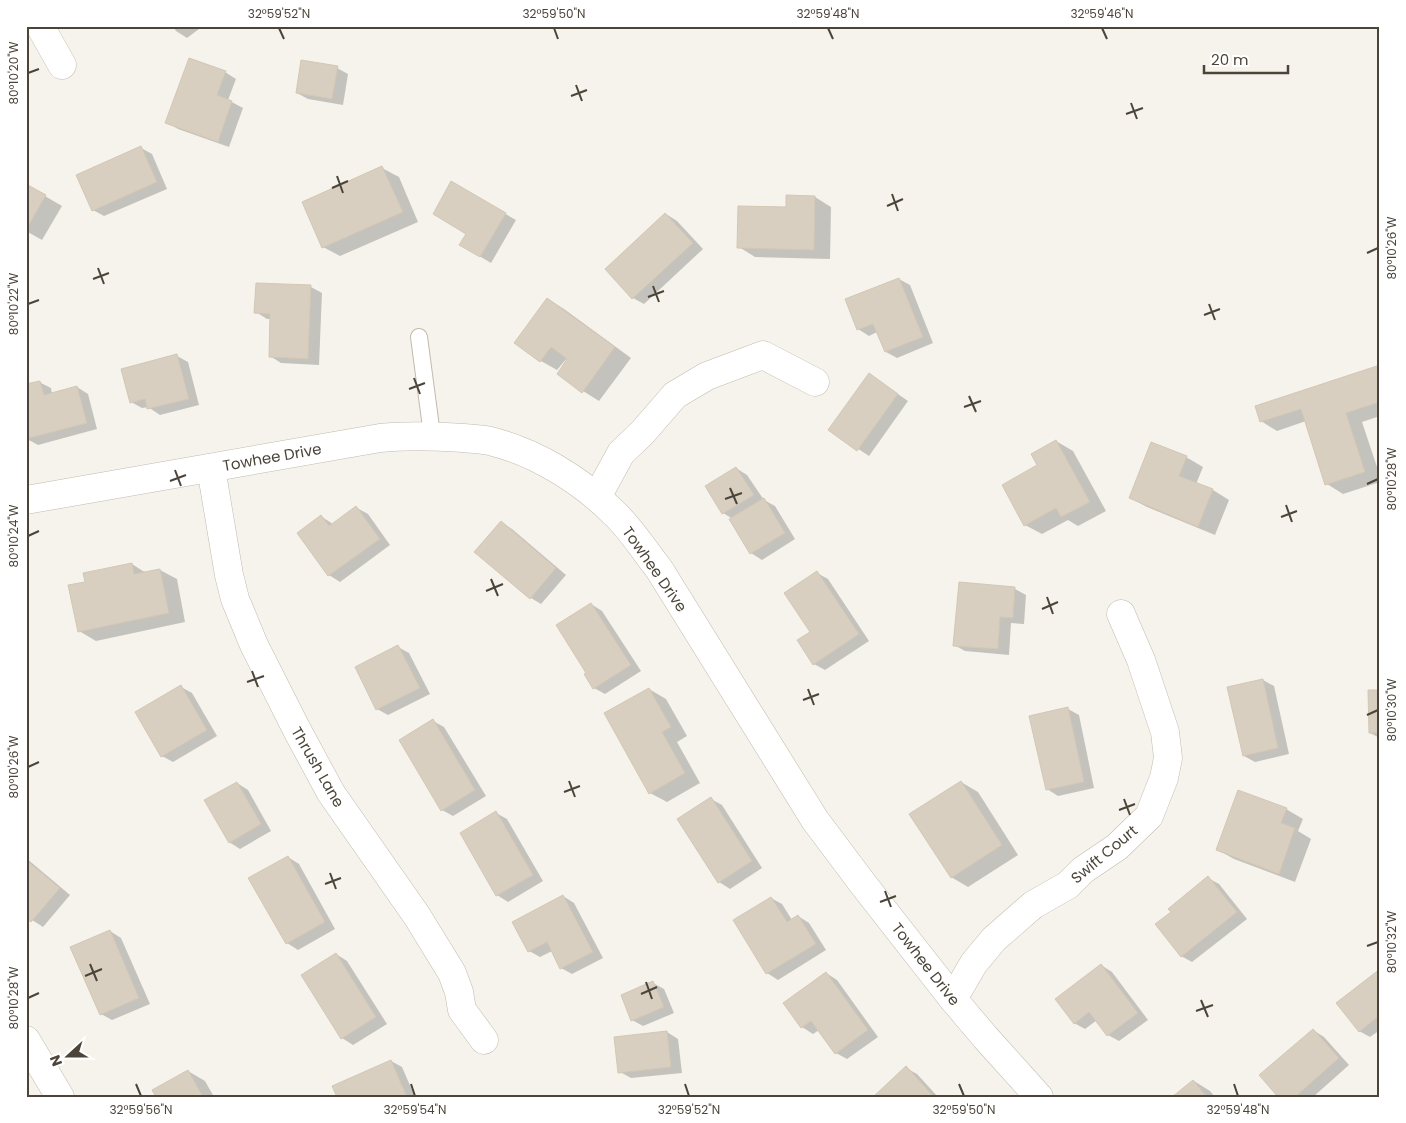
<svg xmlns="http://www.w3.org/2000/svg" width="1406" height="1123" font-family="Poppins,sans-serif">
<rect width="100%" height="100%" fill="#f6f3ec"/>
<g fill="#0003">
<polygon points="173,26 203,26 187,38 176,31"/>
<polygon points="337,68 348,74 343,105 308,99 297,93"/>
<polygon points="225,72 236,79 228,100 243,108 229,147 178,129 167,122"/>
<polygon points="141,148 152,154 167,189 104,216 93,210"/>
<polygon points="382,168 399,177 418,222 340,256 323,247"/>
<polygon points="452,183 516,220 491,263 461,245 468,233"/>
<polygon points="26,185 62,206 42,240 26,231"/>
<polygon points="815,197 831,207 830,259 755,257 739,247 787,208"/>
<polygon points="666,214 677,221 703,249 644,304 633,298"/>
<polygon points="899,279 910,285 933,343 897,358 886,352 877,332 869,336 858,329"/>
<polygon points="311,287 322,293 319,365 281,363 270,356 271,319 267,319 256,312"/>
<polygon points="548,299 564,309 631,358 599,401 583,391 567,358 557,370 541,361"/>
<polygon points="177,356 188,362 199,405 160,415 148,407 142,408 131,402"/>
<polygon points="1380,367 1380,416 1362,422 1380,476 1380,482 1343,494 1327,484 1306,421 1277,431 1261,421"/>
<polygon points="869,374 908,401 869,456 830,430"/>
<polygon points="39,382 51,388 52,394 77,387 88,394 97,429 38,445 27,439"/>
<polygon points="1056,441 1073,451 1106,511 1078,526 1068,520 1042,534 1025,525 1039,466"/>
<polygon points="1186,457 1203,467 1196,484 1213,490 1229,500 1215,535 1147,507 1130,498"/>
<polygon points="736,468 747,475 764,500 775,506 795,539 762,560 751,553 731,520 733,519 723,513 707,487"/>
<polygon points="357,508 368,514 390,545 340,582 329,575 322,517 333,524"/>
<polygon points="501,522 512,529 566,575 541,604 531,598"/>
<polygon points="132,564 146,573 160,570 177,579 185,622 96,641 79,631 87,583"/>
<polygon points="817,573 828,579 869,641 825,670 814,664 812,632"/>
<polygon points="1015,589 1026,595 1024,624 1011,623 1009,655 965,651 954,645"/>
<polygon points="591,604 602,611 641,671 605,694 594,688 588,673"/>
<polygon points="26,629 28,647 26,647"/>
<polygon points="398,647 409,653 430,694 388,715 377,709"/>
<polygon points="1263,680 1274,686 1289,754 1255,762 1244,756"/>
<polygon points="181,687 192,693 217,736 173,762 162,756"/>
<polygon points="649,689 666,699 687,736 677,742 700,783 667,802 650,793"/>
<polygon points="1380,691 1380,738 1370,733"/>
<polygon points="1068,709 1079,715 1094,788 1058,796 1047,789"/>
<polygon points="433,721 444,727 486,796 453,816 442,810"/>
<polygon points="961,782 978,792 1018,855 968,887 951,877"/>
<polygon points="237,783 248,790 271,831 240,849 229,842"/>
<polygon points="711,799 722,805 762,868 730,889 719,882 679,819"/>
<polygon points="1286,809 1303,819 1298,831 1311,839 1295,882 1234,859 1218,850"/>
<polygon points="496,813 507,819 543,881 508,902 497,895"/>
<polygon points="288,857 299,864 335,929 298,950 287,943"/>
<polygon points="26,858 70,895 43,927 26,916"/>
<polygon points="1208,878 1219,884 1247,919 1192,962 1181,956 1172,912"/>
<polygon points="563,896 574,903 603,958 572,974 561,968 552,951 540,957 529,951"/>
<polygon points="771,898 782,904 792,920 798,916 809,923 826,950 778,980 767,973"/>
<polygon points="110,931 121,938 150,1004 112,1020 101,1014"/>
<polygon points="336,954 347,961 387,1024 353,1045 342,1038"/>
<polygon points="1101,965 1112,972 1148,1020 1119,1041 1108,1035 1097,1020 1085,1029 1074,1023"/>
<polygon points="1380,971 1380,1030 1370,1037 1359,1031"/>
<polygon points="826,973 837,980 878,1037 847,1059 836,1053 819,1030 813,1034 802,1027"/>
<polygon points="653,983 664,989 674,1013 643,1026 632,1020"/>
<polygon points="1313,1030 1324,1037 1349,1065 1313,1097 1280,1097"/>
<polygon points="667,1032 678,1039 682,1073 631,1078 620,1072"/>
<polygon points="391,1061 402,1067 415,1097 338,1097"/>
<polygon points="906,1068 917,1074 938,1097 875,1097"/>
<polygon points="188,1071 205,1081 214,1097 158,1097"/>
<polygon points="1194,1081 1210,1091 1215,1097 1174,1097"/>
</g>
<g fill="#d8cfc1" stroke="#d3c7b4">
<polygon points="189,58 226,71 217,95 232,101 218,142 165,123"/>
<polygon points="301,60 338,66 332,99 296,93"/>
<polygon points="141,146 157,182 92,211 76,175"/>
<polygon points="382,166 403,212 322,248 302,202"/>
<polygon points="451,181 506,213 480,257 459,245 466,234 433,214"/>
<polygon points="26,184 46,195 26,230"/>
<polygon points="786,195 815,196 814,250 737,248 738,206 786,207"/>
<polygon points="665,213 693,243 632,299 605,269"/>
<polygon points="899,278 923,337 885,352 873,324 857,330 845,299"/>
<polygon points="256,283 311,285 308,359 269,357 270,314 254,313"/>
<polygon points="547,298 615,347 582,393 557,374 567,359 551,347 540,362 514,343"/>
<polygon points="177,354 189,399 147,409 145,399 130,403 121,369"/>
<polygon points="1380,365 1380,402 1346,413 1365,472 1325,485 1301,409 1260,422 1255,406"/>
<polygon points="869,373 898,394 857,451 828,430"/>
<polygon points="40,381 44,395 77,386 87,423 26,439 26,384"/>
<polygon points="1056,440 1090,502 1061,517 1056,508 1024,526 1002,485 1037,465 1031,454"/>
<polygon points="1151,442 1187,456 1179,476 1213,489 1198,527 1129,498"/>
<polygon points="736,467 754,495 722,514 705,486"/>
<polygon points="764,498 785,533 750,554 729,519"/>
<polygon points="356,506 380,539 328,576 297,533 321,515 329,526"/>
<polygon points="501,521 556,568 530,599 474,552"/>
<polygon points="132,563 134,574 160,569 169,613 78,632 68,585 85,582 83,573"/>
<polygon points="817,571 859,634 813,665 797,640 810,632 784,593"/>
<polygon points="959,582 1015,587 1013,618 1000,617 998,649 953,646"/>
<polygon points="591,603 631,665 593,689 584,674 586,673 556,625"/>
<polygon points="398,645 420,688 376,710 355,667"/>
<polygon points="1263,679 1278,748 1243,756 1227,687"/>
<polygon points="181,685 207,730 161,757 135,712"/>
<polygon points="649,688 671,727 662,732 685,773 649,794 604,713"/>
<polygon points="1368,690 1380,690 1380,733 1369,733"/>
<polygon points="1068,707 1084,782 1046,790 1029,716"/>
<polygon points="433,719 475,790 441,811 399,740"/>
<polygon points="961,781 1002,845 951,878 909,814"/>
<polygon points="237,782 261,824 229,843 204,800"/>
<polygon points="1238,790 1287,808 1281,823 1295,828 1279,874 1216,850"/>
<polygon points="711,797 752,861 718,883 677,819"/>
<polygon points="496,811 533,875 496,896 460,833"/>
<polygon points="288,856 325,922 286,944 248,878"/>
<polygon points="26,860 60,888 31,922 26,918"/>
<polygon points="1208,876 1237,912 1181,957 1155,924 1171,912 1168,909"/>
<polygon points="563,895 593,952 560,969 547,942 528,952 512,922"/>
<polygon points="771,897 787,922 798,915 816,944 766,974 733,920"/>
<polygon points="110,930 139,998 100,1015 70,947"/>
<polygon points="336,953 376,1017 341,1039 301,975"/>
<polygon points="1101,964 1138,1013 1107,1036 1089,1012 1074,1024 1055,999"/>
<polygon points="1380,969 1380,1015 1359,1032 1336,1003"/>
<polygon points="826,972 868,1030 835,1054 811,1021 801,1028 783,1003"/>
<polygon points="653,981 664,1007 631,1021 621,995"/>
<polygon points="1313,1029 1339,1058 1295,1097 1278,1097 1259,1075"/>
<polygon points="667,1031 671,1067 618,1073 614,1037"/>
<polygon points="391,1060 407,1097 337,1097 332,1086"/>
<polygon points="906,1066 934,1097 873,1097"/>
<polygon points="188,1070 203,1097 156,1097 152,1090"/>
<polygon points="1193,1080 1207,1097 1172,1097"/>
</g>
<g fill="none" stroke-linecap="round" stroke-linejoin="round">
<defs>
<polyline id="service" points="419,337 432,435"/>
<g id="minor">
<polyline points="40,26 62,65"/>
<polyline points="211,468 229,575 235,599 254,645 297,730 331,793 417,916 452,973 459,992 462,1010 484,1040"/>
<polyline points="597,497 621,453 642,433 675,395 707,376 763,355 815,382"/>
<path d="M26 500 380 438C409 435 434 436 463 438 472 439 481 439 490 441 535 452 581 480 614 513 631 529 644 550 659 569L815 820 863 884 953 999 985 1037 1039 1097"/>
<polyline points="953,999 974,963 994,939 1033,905 1068,885 1083,870 1117,847 1149,816 1164,778 1168,758 1165,732 1141,660 1121,614"/>
<polyline points="26,1040 60,1097"/>
</g>
</defs>
<use href="#service" stroke="#c2bbae" stroke-width="18"/>
<use href="#minor" stroke="#c2bbae" stroke-width="29"/>
<use href="#service" stroke="#fff" stroke-width="16"/>
<use href="#minor" stroke="#fff" stroke-width="28"/>
</g>
<path fill="none" stroke="#4b4439" stroke-width="2" d="M279 28 284 39M554 28 558 39M828 28 833 39M1102 28 1107 39M28 73 39 69M576 85 582 101M571 96 587 90M1131 103 1137 119M1126 114 1143 108M337 176 343 193M332 188 348 181M892 194 898 211M887 206 903 199M1367 253 1378 248M98 268 104 284M93 279 109 273M653 286 659 302M648 297 664 291M28 304 39 300M1209 304 1215 320M1204 315 1220 309M414 378 420 394M409 389 425 383M969 396 976 412M964 407 981 401M175 470 181 486M170 481 186 475M1367 484 1378 479M730 488 737 504M725 499 742 493M1286 505 1292 522M1281 517 1297 511M28 536 39 531M491 579 498 596M486 591 503 584M1047 597 1053 614M1042 609 1058 602M252 671 258 687M247 682 264 676M808 689 814 705M803 700 819 694M1367 715 1378 710M28 767 39 762M569 781 575 797M564 792 580 786M1124 799 1130 815M1119 810 1135 804M330 873 336 889M325 884 341 878M885 891 891 907M880 902 896 896M1367 946 1378 942M90 964 97 981M85 976 102 969M646 982 652 999M641 994 657 987M28 998 39 993M1201 1000 1208 1017M1196 1011 1213 1005M136 1084 141 1096M411 1084 415 1096M685 1084 689 1096M959 1084 964 1096M1234 1084 1238 1096"/>
<g text-anchor="middle" dominant-baseline="central" stroke-width="4" stroke-linejoin="round" paint-order="stroke">
<g font-size="15" fill="#4b4439" stroke="#fff">
<text transform="translate(272 457) rotate(-10)">Towhee Drive</text>
<text transform="translate(655 569) rotate(55)">Towhee Drive</text>
<text transform="translate(318 767) rotate(60)">Thrush Lane</text>
<text transform="translate(1104 854) rotate(-40)">Swift Court</text>
<text transform="translate(926 964) rotate(52)">Towhee Drive</text>
</g>
</g>
<rect width="1406" height="1123" fill="none" stroke="#ffffff" stroke-width="55"/>
<g transform="translate(68 1056) rotate(249)" stroke="#ffffff" stroke-width="4" paint-order="stroke">
<path d="M0-4L9 19L0 12L-9 19Z" fill="#4b4439"/>
<text y="-8" font-size="14" font-weight="bold" text-anchor="middle" fill="#4b4439">N</text>
</g>
<path d="M1204 65v8h84v-8" fill="none" stroke="#4b4439" stroke-width="2.5"/>
<text x="1211" y="65" font-size="15" fill="#4b4439" stroke="#ffffff" stroke-width="4" paint-order="stroke">20 m</text>
<rect x="28" y="28" width="1350" height="1068" fill="none" stroke="#4b4439" stroke-width="2"/>
<g font-size="12" text-anchor="middle" fill="#4b4439">
<text x="279" y="18">32°59'52"N</text>
<text x="554" y="18">32°59'50"N</text>
<text x="828" y="18">32°59'48"N</text>
<text x="1102" y="18">32°59'46"N</text>
<text transform="translate(14 73) rotate(-90)" y="4">80°10'20"W</text>
<text transform="translate(1392 248) rotate(-90)" y="4">80°10'26"W</text>
<text transform="translate(14 304) rotate(-90)" y="4">80°10'22"W</text>
<text transform="translate(1392 479) rotate(-90)" y="4">80°10'28"W</text>
<text transform="translate(14 536) rotate(-90)" y="4">80°10'24"W</text>
<text transform="translate(1392 710) rotate(-90)" y="4">80°10'30"W</text>
<text transform="translate(14 767) rotate(-90)" y="4">80°10'26"W</text>
<text transform="translate(1392 942) rotate(-90)" y="4">80°10'32"W</text>
<text transform="translate(14 998) rotate(-90)" y="4">80°10'28"W</text>
<text x="141" y="1114">32°59'56"N</text>
<text x="415" y="1114">32°59'54"N</text>
<text x="689" y="1114">32°59'52"N</text>
<text x="964" y="1114">32°59'50"N</text>
<text x="1238" y="1114">32°59'48"N</text>
</g>
</svg>
